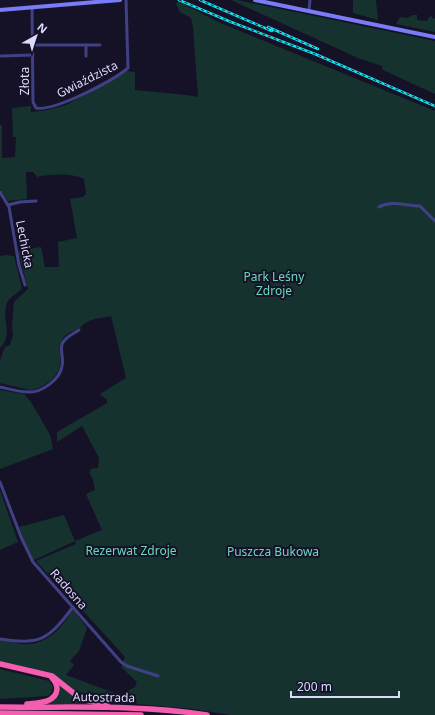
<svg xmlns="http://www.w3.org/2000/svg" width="435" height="715" font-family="'Noto Sans',sans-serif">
<rect width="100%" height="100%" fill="#151228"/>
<g fill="#15322f">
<polygon points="231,0 237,0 435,41 435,94 383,70 382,66 358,58"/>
<polygon points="353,0 376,0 378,20 353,13"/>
<path d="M178 1 218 22 435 111V715H230L193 709 137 704 136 701 92 696 77 692 55 675 0 662V640C7 641 15 643 22 644 47 646 61 629 73 609L87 628 79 651 70 661 74 665 66 675 120 695 135 687 137 682 121 667 125 657 74 601H72L36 561 76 544 75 541 34 560 25 545 19 527 64 515 75 541 102 530 86 494 95 490 93 480 89 472 91 471 90 469 98 468 99 458 82 426 57 442V432L107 403V400L100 394 126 378 111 316C104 318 93 318 87 322 84 323 82 326 80 328 74 331 68 332 64 337 56 348 62 353 60 364 59 377 43 389 30 390L0 383V362L2 354 5 347 10 345 13 335 12 326 14 302 28 289 18 251 41 247 45 267H59L58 242 77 238 70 199 83 197 86 194 84 179C68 172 56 175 39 176L38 178 33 172H26L27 199 8 201 0 189V125H2V158L15 157 16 137H13L12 108 31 106V112L48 110 66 105 127 71 135 72V90L186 95 198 97 193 27 191 18 180 12 176 4Z"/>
<polygon points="413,15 417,15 417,20 427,21 429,17 432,16 432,19 435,18 435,32 396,24 400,17 406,18"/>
<path d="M6 255 14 256 22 288C18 294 10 296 7 303 1 320 14 334 0 348V256Z"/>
<polygon points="0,390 24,394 31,402 50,435 53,449 0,469"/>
<polygon points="0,490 18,542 0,550"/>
<polygon points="0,669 49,681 53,687 51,693 48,696 0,699"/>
<polygon points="59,685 86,703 88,704 46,704"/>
</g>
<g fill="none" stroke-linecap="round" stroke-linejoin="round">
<g stroke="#404184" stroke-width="3">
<path d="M32 7 33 102 36 108C54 112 114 80 128 68L126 0"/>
<polyline points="309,11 310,0"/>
<polyline points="33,45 100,45"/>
<polyline points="86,45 86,56"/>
<polyline points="0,56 33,55"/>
<polyline points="0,192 9,207 19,265 25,285"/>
<polyline points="8,205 20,202 36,201"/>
<path d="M379 207C392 200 406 206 420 206L435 221"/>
<path d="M0 387C9 389 19 392 28 392 41 393 60 380 62 366 64 359 60 351 62 344 65 337 73 334 79 330"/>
<polyline points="0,482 21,537 33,562 121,662 127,666 158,676"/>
<path d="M0 639C41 645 48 640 73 607"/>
</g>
<g stroke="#797cf7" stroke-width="4">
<polyline points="255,0 435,37"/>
<polyline points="0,10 120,0"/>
</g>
<g stroke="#f55eaf" stroke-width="5.5">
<polyline points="0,664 52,676 81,699 107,705"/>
<path d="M27 704C38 703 56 703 57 689 57 684 55 681 52 678"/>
<path d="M0 707C69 708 139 704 207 715"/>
<polyline points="0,713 141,715"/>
</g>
<defs>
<g id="rail">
<polyline points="179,0 231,22 315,54 435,106"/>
<polyline points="200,0 272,31"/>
<polyline points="268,27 318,49"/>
</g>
</defs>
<use href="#rail" stroke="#14e6f0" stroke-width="2.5"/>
<use href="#rail" stroke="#151228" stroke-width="1" stroke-dasharray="3" stroke-linecap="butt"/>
</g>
<g text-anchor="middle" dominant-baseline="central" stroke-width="4" stroke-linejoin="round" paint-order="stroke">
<g font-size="12" fill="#dddbfd" stroke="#151228">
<text transform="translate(87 79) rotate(-27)">Gwiaździsta</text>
<text transform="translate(24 81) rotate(-90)">Złota</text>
<text transform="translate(25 244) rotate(79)">Lechicka</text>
<text transform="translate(69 589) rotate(49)">Radosna</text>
<text transform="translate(104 697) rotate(1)">Autostrada</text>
</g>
<g font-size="12" fill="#6bd9b8" stroke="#151228">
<text x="274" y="276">Park Leśny<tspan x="274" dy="14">Zdroje</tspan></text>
<text x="131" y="550">Rezerwat Zdroje</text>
<text x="273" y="551">Puszcza Bukowa</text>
</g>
</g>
<g transform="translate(36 36) rotate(39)" stroke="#151228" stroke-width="3" paint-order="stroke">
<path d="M0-3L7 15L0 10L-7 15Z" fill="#dddbfd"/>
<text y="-6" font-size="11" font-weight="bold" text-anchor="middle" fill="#dddbfd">N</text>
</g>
<path d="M291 691v6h108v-6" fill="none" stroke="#dddbfd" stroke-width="2"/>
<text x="297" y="691" font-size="12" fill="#dddbfd" stroke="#151228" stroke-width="3" paint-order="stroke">200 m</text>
</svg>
